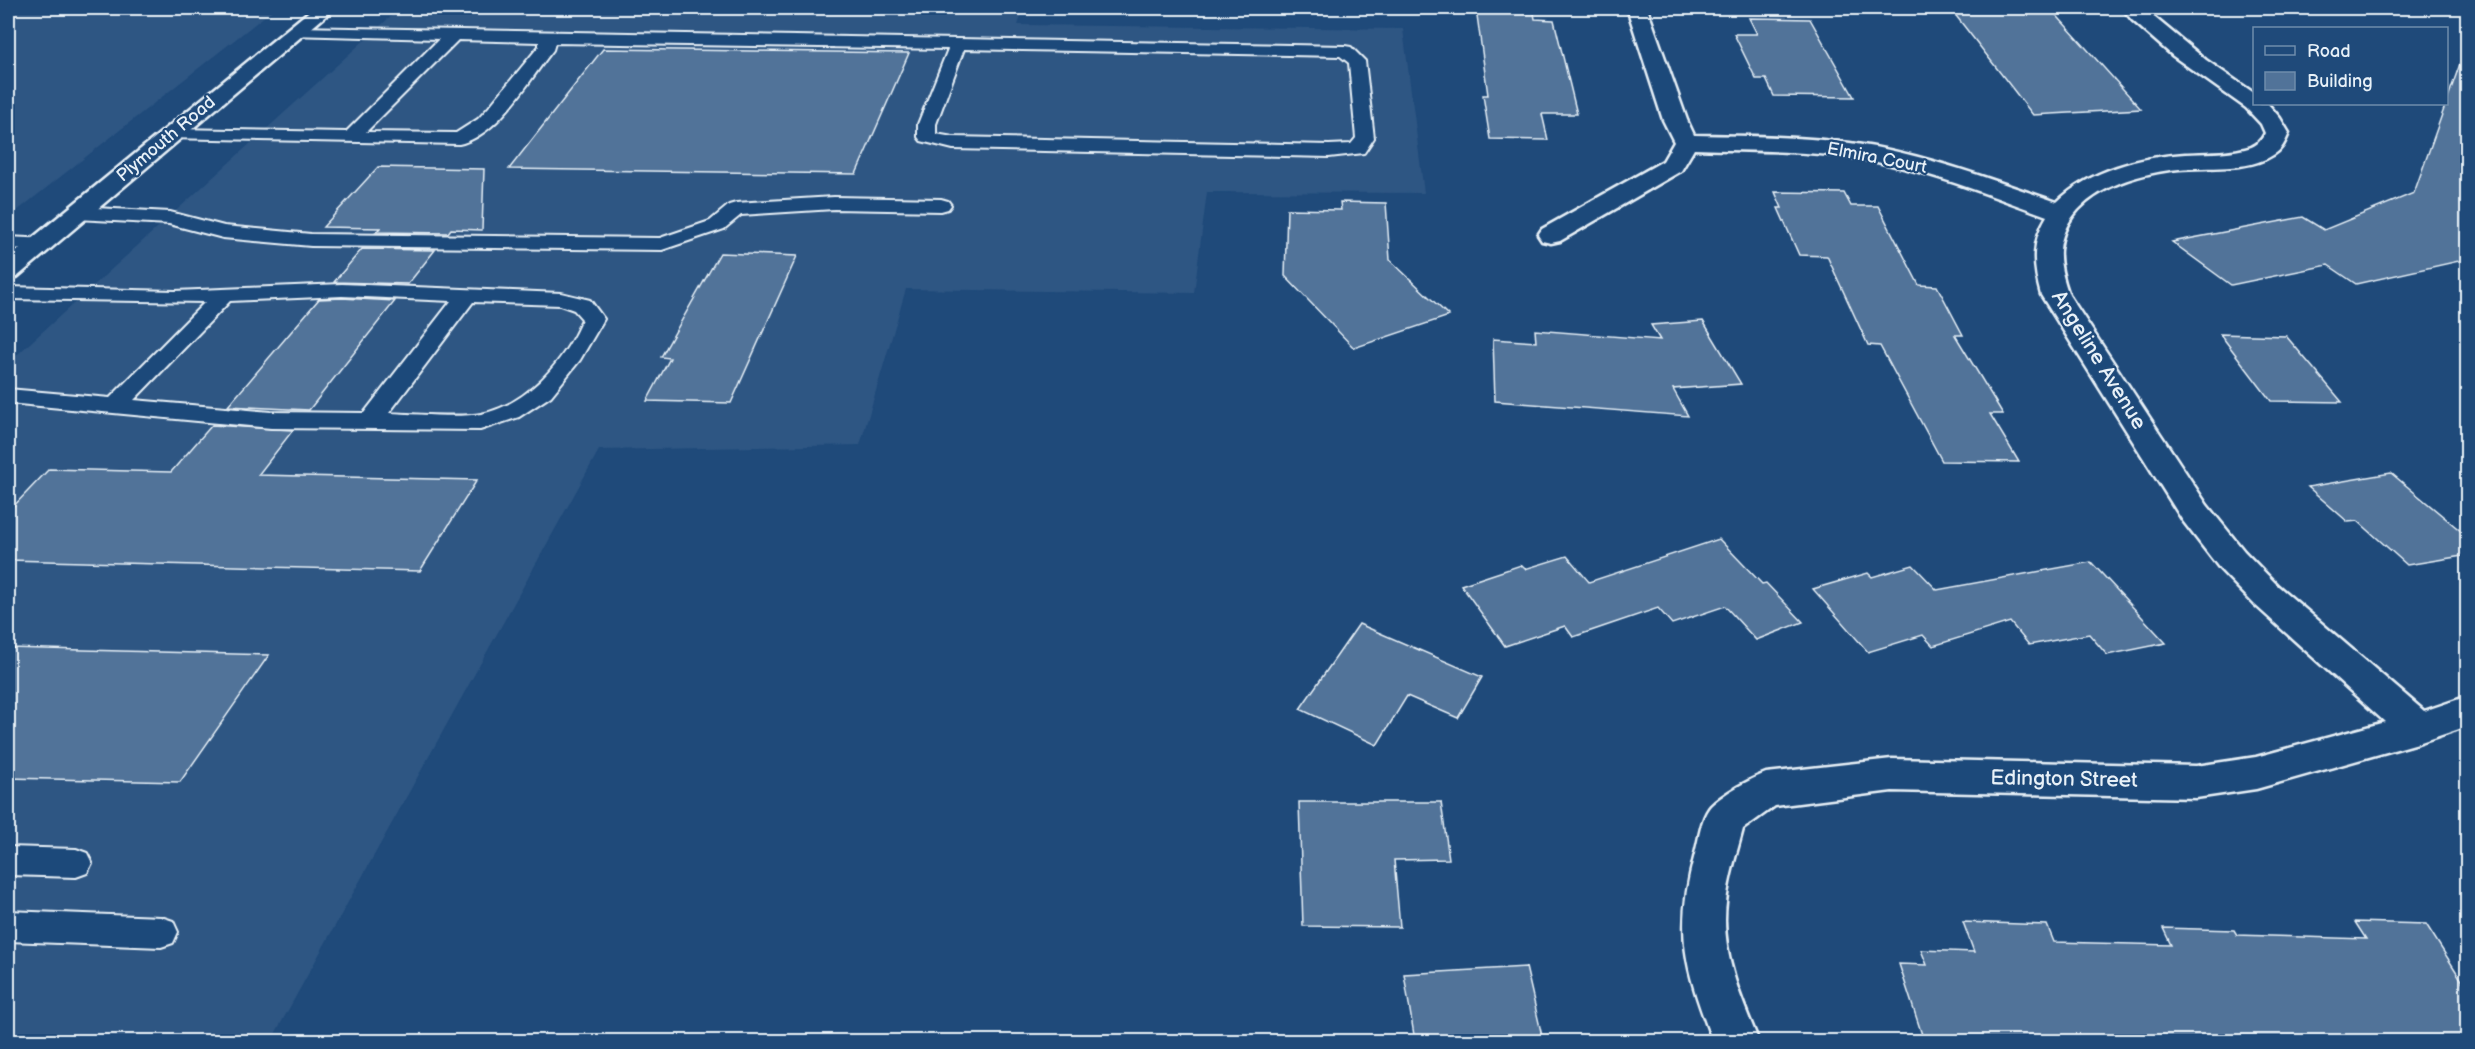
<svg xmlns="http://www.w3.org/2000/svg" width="2475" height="1049" font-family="'Balsamiq Sans',sans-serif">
<rect width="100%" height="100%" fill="#1f4a7a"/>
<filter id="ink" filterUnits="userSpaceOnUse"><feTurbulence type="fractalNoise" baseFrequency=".0167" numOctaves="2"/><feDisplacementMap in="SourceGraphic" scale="12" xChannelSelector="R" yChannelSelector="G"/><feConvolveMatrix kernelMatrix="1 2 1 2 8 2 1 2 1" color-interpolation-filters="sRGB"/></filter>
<g filter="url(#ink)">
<g fill="#2e5683">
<polygon points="8,8 275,8 8,218"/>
<polygon points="400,8 1024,8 1018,25 1403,29 1424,193 1207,192 1194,293 906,289 860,445 599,450 271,1041 8,1041 8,363"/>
</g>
<g fill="#517399" stroke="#e8f1f8" stroke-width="1.5">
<polygon points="1476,8 1524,8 1525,13 1534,13 1535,19 1554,20 1577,114 1542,114 1548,140 1490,139 1483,95 1488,95"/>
<polygon points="1950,8 2050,8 2141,109 2033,115"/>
<polygon points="1749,18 1810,19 1854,97 1774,96 1766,79 1756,79 1734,34 1757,34"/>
<polygon points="603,49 909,53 856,174 509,169"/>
<polygon points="2461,61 2468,62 2468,259 2356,284 2328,265 2231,285 2172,242 2303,217 2324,230 2414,193"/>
<polygon points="378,167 484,169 482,230 451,229 448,233 376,232 380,228 323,227"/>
<polygon points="1775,192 1844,193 1851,206 1878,206 1919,285 1937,286 1963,335 1955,335 2003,414 1990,414 2019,462 1942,461 1880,346 1868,345 1827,256 1799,255 1778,208 1782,208"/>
<polygon points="1340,202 1386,203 1390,260 1449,316 1354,348 1285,276 1287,209 1341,210"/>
<polygon points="362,249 435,250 408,284 334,282"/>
<polygon points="720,253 797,256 731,403 647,401 670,358 661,357"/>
<polygon points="342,298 395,301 309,410 228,406 319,299"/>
<polygon points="1703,321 1741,384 1673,389 1688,416 1495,401 1493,339 1536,342 1535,330 1660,340 1651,325"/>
<polygon points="2220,334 2286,336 2342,402 2271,401"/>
<polygon points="212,425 293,430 258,475 477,480 420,571 8,560 8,512 49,469 171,472"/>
<polygon points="2391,473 2468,537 2468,555 2407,565 2358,521 2348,522 2308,487"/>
<polygon points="1719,539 1762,584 1766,583 1803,622 1756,640 1725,606 1672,624 1658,608 1573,637 1565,626 1505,646 1461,585 1521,565 1525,569 1567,556 1589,582"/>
<polygon points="2091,562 2166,643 2107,655 2089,634 2029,645 2010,622 1933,646 1923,635 1868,652 1813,589 1868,573 1872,577 1913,565 1937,590"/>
<polygon points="1359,624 1482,677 1458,718 1407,696 1377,745 1300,709"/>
<polygon points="8,648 269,655 180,782 8,778"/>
<polygon points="1299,802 1441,802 1449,859 1394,860 1400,927 1303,926"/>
<polygon points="1963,922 2047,925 2054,942 2171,945 2163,928 2234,930 2237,935 2366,939 2355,922 2426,924 2468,990 2468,1041 1924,1041 1899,964 1927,965 1921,950 1974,952"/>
<polygon points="1526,967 1542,1036 1520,1037 1521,1041 1415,1041 1404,974"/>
</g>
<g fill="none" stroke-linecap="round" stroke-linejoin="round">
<defs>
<g id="lane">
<path d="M295 27 1345 46 1351 47 1365 61 1374 138 1364 153 1329 157 953 149 921 141 918 137V124L948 49 555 43 553 50C529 80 499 135 459 144L166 138 163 134 166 130 172 129 346 132 439 39 289 35 287 32ZM458 40 539 42V46L489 107 478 119 456 133 366 132ZM964 49 1340 56 1349 63 1356 138 1351 144 1329 145 953 137 936 134V124Z"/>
<polygon points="834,197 941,199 948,201 951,205 948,209 941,211 834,209 741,215 724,229 662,250 311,246 223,238 169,224 77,219 70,217 67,213 70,209 77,207 170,212 224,226 311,234 660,238 710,221 729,205 736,203"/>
<polygon points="8,237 48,239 51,243 48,247 8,249"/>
<path d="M342 284 561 293 590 300 604 319 580 360 551 396 519 417 480 430 271 428 8 403V389L110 398 205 302 8 299V287L175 291ZM342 296 451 301 364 413 271 412 134 400 230 301ZM473 302 560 305 574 310 582 319C565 361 527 405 481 414 458 418 414 414 389 413Z"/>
<polygon points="8,847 76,849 87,853 92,863 87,873 76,877 8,875"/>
<polygon points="8,911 161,917 173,921 178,932 173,943 161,947 8,941"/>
</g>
<path id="street" d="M1627 8H1647L1687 120 1694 135C1746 136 1799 136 1850 143 1922 153 1989 179 2057 202 2090 170 2140 157 2185 154 2204 153 2225 154 2245 149 2255 147 2261 142 2265 133L2261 124 2246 108 2173 56 2132 20 2122 8H2143L2206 60 2254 93V104H2268L2280 118 2289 133C2285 142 2282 150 2273 155 2247 172 2208 166 2179 169 2131 174 2066 194 2060 250 2059 265 2064 281 2069 295L2207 505 2244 551 2278 586 2424 711 2468 696V726L2418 743 2256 789 2196 798 1892 791 1775 806 1743 829C1735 859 1725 889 1725 920 1725 963 1743 1003 1759 1042H1713C1685 968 1674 932 1695 854 1699 840 1701 817 1711 806 1723 794 1750 779 1766 773L1892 759 2196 766 2256 757 2385 722 2254 604 2220 569 2183 521 2041 295C2033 266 2031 242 2047 216 1989 195 1932 172 1872 161 1813 150 1753 151 1694 149L1681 171 1560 241 1551 243 1542 241 1538 235 1542 229 1663 161 1674 142 1663 120Z"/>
<polygon id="secondary" points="313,8 335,8 17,277 8,279 8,258"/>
</defs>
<use href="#lane" stroke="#e8f1f8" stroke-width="4"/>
<use href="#street" stroke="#e8f1f8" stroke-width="5"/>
<use href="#secondary" stroke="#e8f1f8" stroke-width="5"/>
<use href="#lane" fill="#1f4a7a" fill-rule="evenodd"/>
<use href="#street" fill="#1f4a7a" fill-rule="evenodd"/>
<use href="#secondary" fill="#1f4a7a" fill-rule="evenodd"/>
</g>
</g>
<g text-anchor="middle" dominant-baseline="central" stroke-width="4.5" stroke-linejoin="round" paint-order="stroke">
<g font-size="18" fill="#e8f1f8" stroke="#1f4a7a">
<text transform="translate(166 139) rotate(-40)">Plymouth Road</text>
<text transform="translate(1877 158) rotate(11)">Elmira Court</text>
</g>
<g font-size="21" fill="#e8f1f8" stroke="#1f4a7a">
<text transform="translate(2099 360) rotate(58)">Angeline Avenue</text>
<text transform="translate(2064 779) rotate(1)">Edington Street</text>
</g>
</g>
<rect width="2475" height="1049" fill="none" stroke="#1f4a7a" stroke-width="30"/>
<rect x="15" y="15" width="2445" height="1019" fill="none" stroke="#e8f1f8" stroke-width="2" filter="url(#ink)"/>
<rect x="2253" y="27" width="195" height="78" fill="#1f4a7a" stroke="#6f8dac" stroke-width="1.5"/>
<rect x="2265" y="46" width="30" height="9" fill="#1f4a7a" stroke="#6f8dac" stroke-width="1.5"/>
<text x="2307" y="57" font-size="18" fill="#e8f1f8">Road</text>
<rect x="2265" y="72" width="30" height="18" fill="#517399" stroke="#6f8dac" stroke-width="1.5"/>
<text x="2307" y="87" font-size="18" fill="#e8f1f8">Building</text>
</svg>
